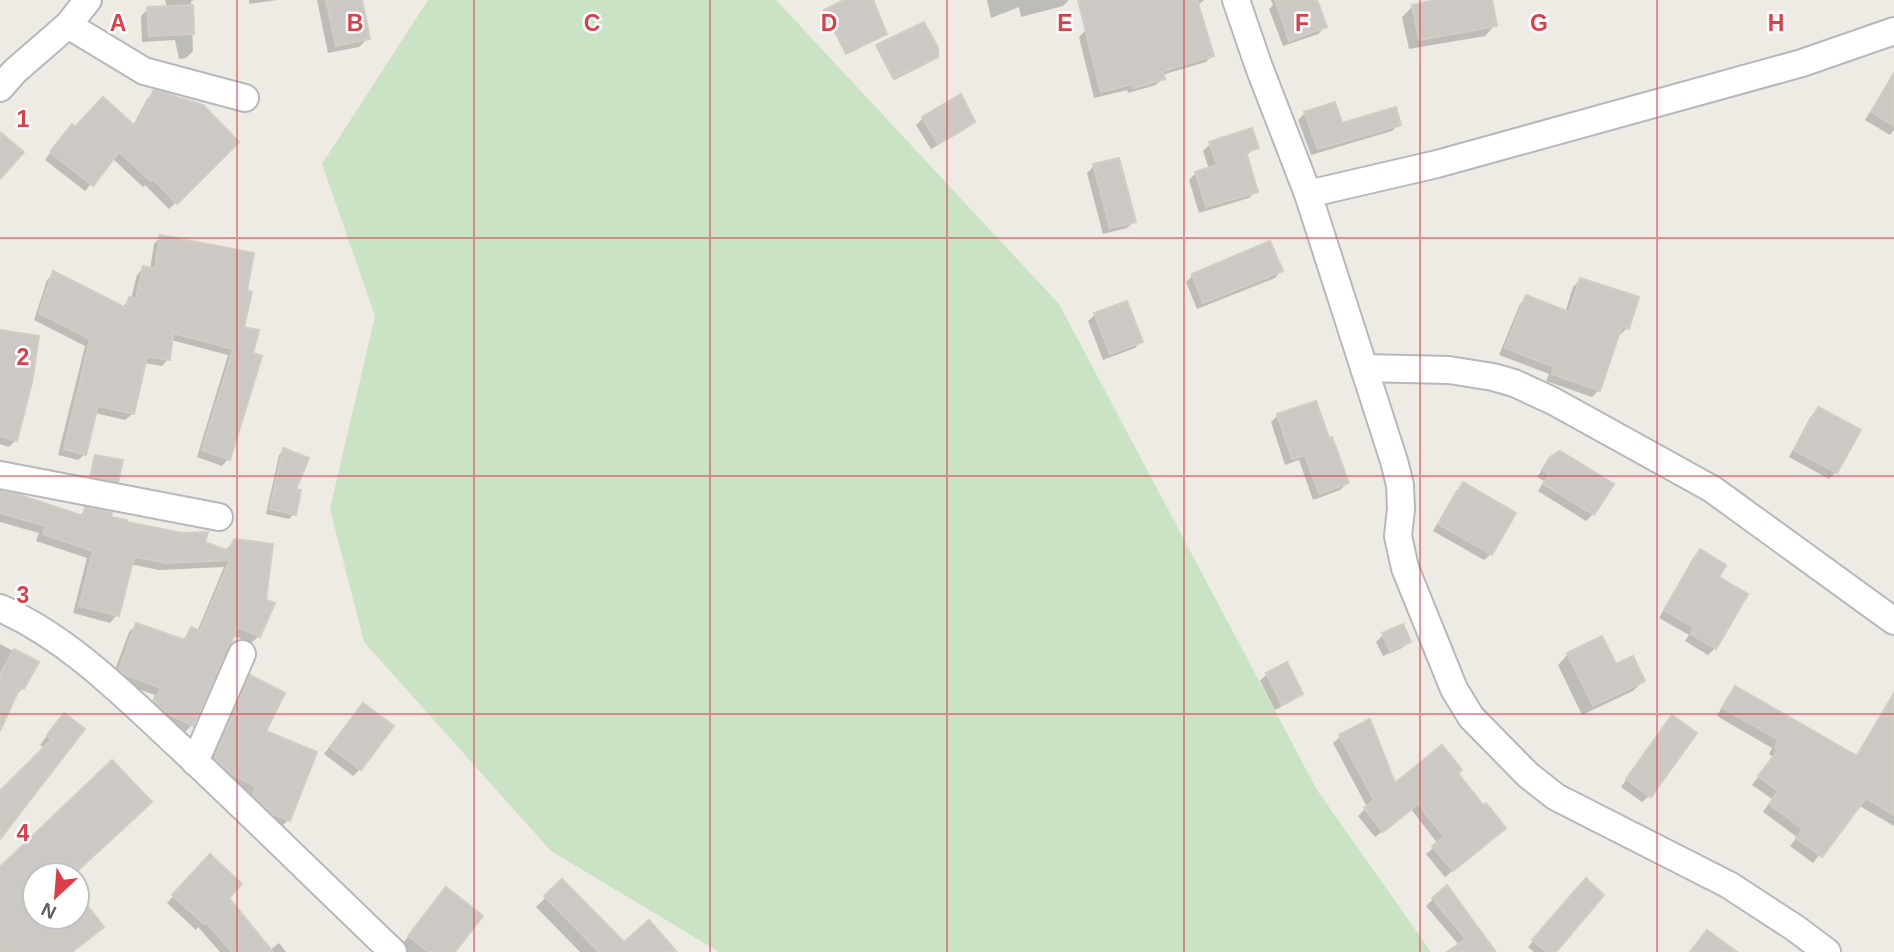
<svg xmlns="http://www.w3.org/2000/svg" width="1894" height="952" font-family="Helvetica,sans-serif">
<rect width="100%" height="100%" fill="#eeebe5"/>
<polygon fill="#c9e3c4" points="428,0 776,0 1059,304 1317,790 1431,952 719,952 551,851 364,642 330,509 375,316 322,164"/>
<g fill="#0003">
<polygon points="165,0 195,0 191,1 193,51 186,58 179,59 175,40 142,42 141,16 148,9 167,8"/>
<polygon points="249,0 278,0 249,4"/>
<polygon points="317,0 360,0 368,38 359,47 328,53"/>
<polygon points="987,0 1069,0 1063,6 1021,17 1019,7 991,18"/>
<polygon points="1136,0 1204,0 1197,6 1212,55 1206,62 1162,75 1163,78 1156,85 1128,93 1127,90 1094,98 1079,37 1086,30"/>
<polygon points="1271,0 1316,0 1325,27 1318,34 1283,46 1269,9 1273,5"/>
<polygon points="1443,0 1490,0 1495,25 1485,36 1409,49 1402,17 1412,7"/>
<polygon points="924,24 939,55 932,61 894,80 883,48"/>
<polygon points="1886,89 1894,93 1894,130 1890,135 1865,120 1880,96"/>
<polygon points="154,92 237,142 169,209 145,185 143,187 112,158 85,191 45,160 65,133 75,129 133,126 147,99"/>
<polygon points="1305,113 1341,125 1399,124 1392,131 1311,155 1298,120"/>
<polygon points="923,118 973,122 966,129 931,149 916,125"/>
<polygon points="1210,144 1257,147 1245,156 1256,191 1249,198 1199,213 1189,180 1196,173 1209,169 1203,151"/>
<polygon points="1094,166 1134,221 1127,228 1103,234 1087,173"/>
<polygon points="161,237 245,292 242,328 251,355 260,357 228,459 222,466 197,457 228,355 171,340 168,359 162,366 144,363 132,414 125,420 95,413 85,454 78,460 58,455 85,346 34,320 47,280 54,274 122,308 129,299 131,299 137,275 143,268 150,270 154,244"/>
<polygon points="1281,271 1275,278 1197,309 1186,282 1193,275"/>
<polygon points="1580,280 1627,328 1620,335 1618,334 1599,390 1592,397 1546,381 1549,374 1499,355 1520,304 1527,297 1565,313 1573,287"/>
<polygon points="1095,315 1141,341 1135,348 1103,360 1088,321"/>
<polygon points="0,332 16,440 9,447 0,444"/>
<polygon points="1818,409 1836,472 1829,479 1789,457 1811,416"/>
<polygon points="1278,415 1347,483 1340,490 1313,500 1299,460 1285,465 1271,422"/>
<polygon points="284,450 294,490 294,514 289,519 266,514 279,455"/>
<polygon points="96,457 117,481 114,484 89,479 93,460"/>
<polygon points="1551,458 1593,514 1586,521 1538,491 1544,481 1537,477"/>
<polygon points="1463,484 1491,554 1484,560 1433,531 1456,491"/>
<polygon points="0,492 79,516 86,509 109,519 225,551 234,541 259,636 251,643 232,635 192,725 184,733 159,720 148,710 155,695 118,682 112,678 129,632 136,625 182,641 192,629 197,632 224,567 159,570 130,564 117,615 110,623 73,613 87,558 36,541 39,533 0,522"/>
<polygon points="1700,552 1716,578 1715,648 1708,655 1685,641 1689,635 1659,618 1693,558"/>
<polygon points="1383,635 1409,641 1402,648 1383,656 1376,642"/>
<polygon points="0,644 36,663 23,688 16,695 0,727"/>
<polygon points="1568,654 1615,666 1643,681 1633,691 1582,715 1558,665"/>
<polygon points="1267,674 1301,694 1294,700 1275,710 1260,681"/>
<polygon points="250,677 288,820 278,831 205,769 240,687"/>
<polygon points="1735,688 1855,757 1894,694 1894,826 1858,805 1813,863 1790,846 1797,837 1763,812 1772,799 1752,785 1773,757 1769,754 1772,748 1717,716 1728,696"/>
<polygon points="363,705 360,769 353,776 324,754"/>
<polygon points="56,724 83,730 0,836 0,793 45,748 40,745"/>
<polygon points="1666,724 1649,796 1642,802 1621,787"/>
<polygon points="1340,737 1394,786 1456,773 1497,834 1445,877 1426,854 1438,844 1411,809 1375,837 1358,816 1367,807 1333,743"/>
<polygon points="210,857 226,898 270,950 279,943 286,952 220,952 198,927 196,930 167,903"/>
<polygon points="562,882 624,945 675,952 580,952 536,907"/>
<polygon points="1580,887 1553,952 1534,952 1528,947"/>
<polygon points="446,889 453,952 405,952 399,948"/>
<polygon points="1433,899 1494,952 1450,952 1459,945 1426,906"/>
</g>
<g fill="#ccc8c4" stroke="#d2ccc4" stroke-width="2">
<polygon points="326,0 362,0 370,39 336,46"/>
<polygon points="844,0 873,0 887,34 846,54 824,10"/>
<polygon points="1078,0 1197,0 1214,56 1163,71 1165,79 1134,88 1133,84 1101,92"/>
<polygon points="1275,0 1317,0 1327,27 1289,41"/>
<polygon points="1435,0 1492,0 1497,26 1419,40 1412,5"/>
<polygon points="193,5 194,34 149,36 147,7"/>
<polygon points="924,22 938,48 938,57 893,78 876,45"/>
<polygon points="1894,73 1894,126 1871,112"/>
<polygon points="154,90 203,105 239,142 177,204 153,179 151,181 119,152 93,186 50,152 72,124 75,127 103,97 135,126"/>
<polygon points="961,94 975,122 938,144 922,117"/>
<polygon points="1335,102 1342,123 1396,107 1401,125 1318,149 1304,112"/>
<polygon points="1252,128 1259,148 1246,152 1258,192 1206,207 1195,172 1217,165 1209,142"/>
<polygon points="0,132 24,152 0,179"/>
<polygon points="1119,158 1136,222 1110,228 1093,164"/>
<polygon points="160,235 254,253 247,290 252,292 244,327 259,330 253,353 262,356 230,460 202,450 233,349 173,333 170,360 147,357 134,414 98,406 86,455 64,449 90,339 39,313 53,271 126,308 129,297 136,299 143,266 155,269"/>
<polygon points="1270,241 1283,271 1203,303 1192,274"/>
<polygon points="1580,278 1639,297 1629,329 1622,326 1600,391 1552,374 1554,367 1505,348 1526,295 1569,312"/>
<polygon points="1127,301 1143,342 1110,354 1094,313"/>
<polygon points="0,330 39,336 32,382 17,441 0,436"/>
<polygon points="1316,401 1329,438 1332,437 1349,483 1319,494 1305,455 1292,459 1277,414"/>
<polygon points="1818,407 1861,430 1837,473 1794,450"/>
<polygon points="283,448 309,458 296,489 301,490 296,515 270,509"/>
<polygon points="1560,451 1614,484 1594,515 1543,484 1549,474 1542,470 1550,457"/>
<polygon points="95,455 123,460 118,482 91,476"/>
<polygon points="1463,482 1516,513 1492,555 1438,524"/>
<polygon points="0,491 20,495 83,516 85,507 112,513 111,517 127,520 127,522 182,533 208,532 205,542 229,551 234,539 273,544 266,600 275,603 260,637 238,627 193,726 167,713 154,701 161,688 126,675 119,669 136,623 185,640 191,627 200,631 230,560 167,563 134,557 119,616 79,606 93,551 43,534 46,526 0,513"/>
<polygon points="1700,549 1726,565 1719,577 1748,594 1716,649 1691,634 1694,628 1664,610"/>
<polygon points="1403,624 1411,642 1390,651 1382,633"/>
<polygon points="1602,636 1616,664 1633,656 1645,681 1593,706 1567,653"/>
<polygon points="14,649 39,662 24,689 20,687 0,731 0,674"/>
<polygon points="1287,662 1303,694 1282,705 1266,673"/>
<polygon points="250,675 285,693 266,731 317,752 290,821 274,815 253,795 256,787 233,775 214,758"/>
<polygon points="1735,686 1857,756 1894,693 1894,815 1866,798 1822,857 1796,838 1803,829 1769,804 1778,791 1758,776 1779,749 1775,747 1779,740 1723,708"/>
<polygon points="363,703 394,726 361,770 330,747"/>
<polygon points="64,713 85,729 0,839 0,791 52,739 47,735"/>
<polygon points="1672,715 1697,733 1651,797 1626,779"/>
<polygon points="1370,719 1395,783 1442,745 1462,770 1458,773 1483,805 1486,803 1506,828 1453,871 1432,846 1444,837 1418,804 1383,832 1364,808 1374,800 1339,735"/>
<polygon points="112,760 152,802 73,875 35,875 35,917 77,917 77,892 104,927 72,952 0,952 0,867"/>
<polygon points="210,854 242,884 229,898 273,952 232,952 206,922 204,924 172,895"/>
<polygon points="1586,878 1604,895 1556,952 1547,952 1532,940"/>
<polygon points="562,879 624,942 649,920 677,952 599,952 544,896"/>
<polygon points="1447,885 1487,940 1496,952 1447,952 1466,939 1432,898"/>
<polygon points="446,887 483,916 455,952 429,952 408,936"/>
<polygon points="1707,930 1737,952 1690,952"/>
</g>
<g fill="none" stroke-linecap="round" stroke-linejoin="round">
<defs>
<g id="minor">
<polyline points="1236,0 1259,67 1308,194 1394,461 1400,485 1401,509 1398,536 1405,568 1454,689 1471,717 1528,775 1556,797 1729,885 1795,928 1827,952"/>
<polyline points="68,25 144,71 245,98"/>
<polyline points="0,88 15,71 68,25 88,0"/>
<polyline points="1308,194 1437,164 1802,63 1894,31"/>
<polyline points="1364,368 1449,370 1493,377 1514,383 1553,401 1712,489 1894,621"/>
<polyline points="0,475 219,517"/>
<path d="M0 608C70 639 125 696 181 748 252 815 322 884 393 952"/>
<polyline points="195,762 242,654"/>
</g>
</defs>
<use href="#minor" stroke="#b6b8bb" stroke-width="30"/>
<use href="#minor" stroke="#fff" stroke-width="26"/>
</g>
<path fill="none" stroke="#db3f4a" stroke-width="2" stroke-opacity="0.55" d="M237 0V952M474 0V952M710 0V952M947 0V952M1184 0V952M1420 0V952M1657 0V952M0 238H1894M0 476H1894M0 714H1894"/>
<g font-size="23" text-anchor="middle" font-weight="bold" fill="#db3f4a" stroke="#fff" stroke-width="5" stroke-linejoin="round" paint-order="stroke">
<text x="118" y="31">A</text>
<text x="355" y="31">B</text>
<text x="592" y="31">C</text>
<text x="829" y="31">D</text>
<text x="1065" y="31">E</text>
<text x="1302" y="31">F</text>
<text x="1539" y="31">G</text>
<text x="1776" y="31">H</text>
<text x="23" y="127">1</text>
<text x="23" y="365">2</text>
<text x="23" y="603">3</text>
<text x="23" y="841">4</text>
</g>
<g transform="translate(56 896) rotate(206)"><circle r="33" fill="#ffffff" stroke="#bec0c1" stroke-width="2"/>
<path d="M0-5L12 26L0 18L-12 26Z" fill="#db3f4a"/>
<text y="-10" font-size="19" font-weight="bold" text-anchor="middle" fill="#5d6164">N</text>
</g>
</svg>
